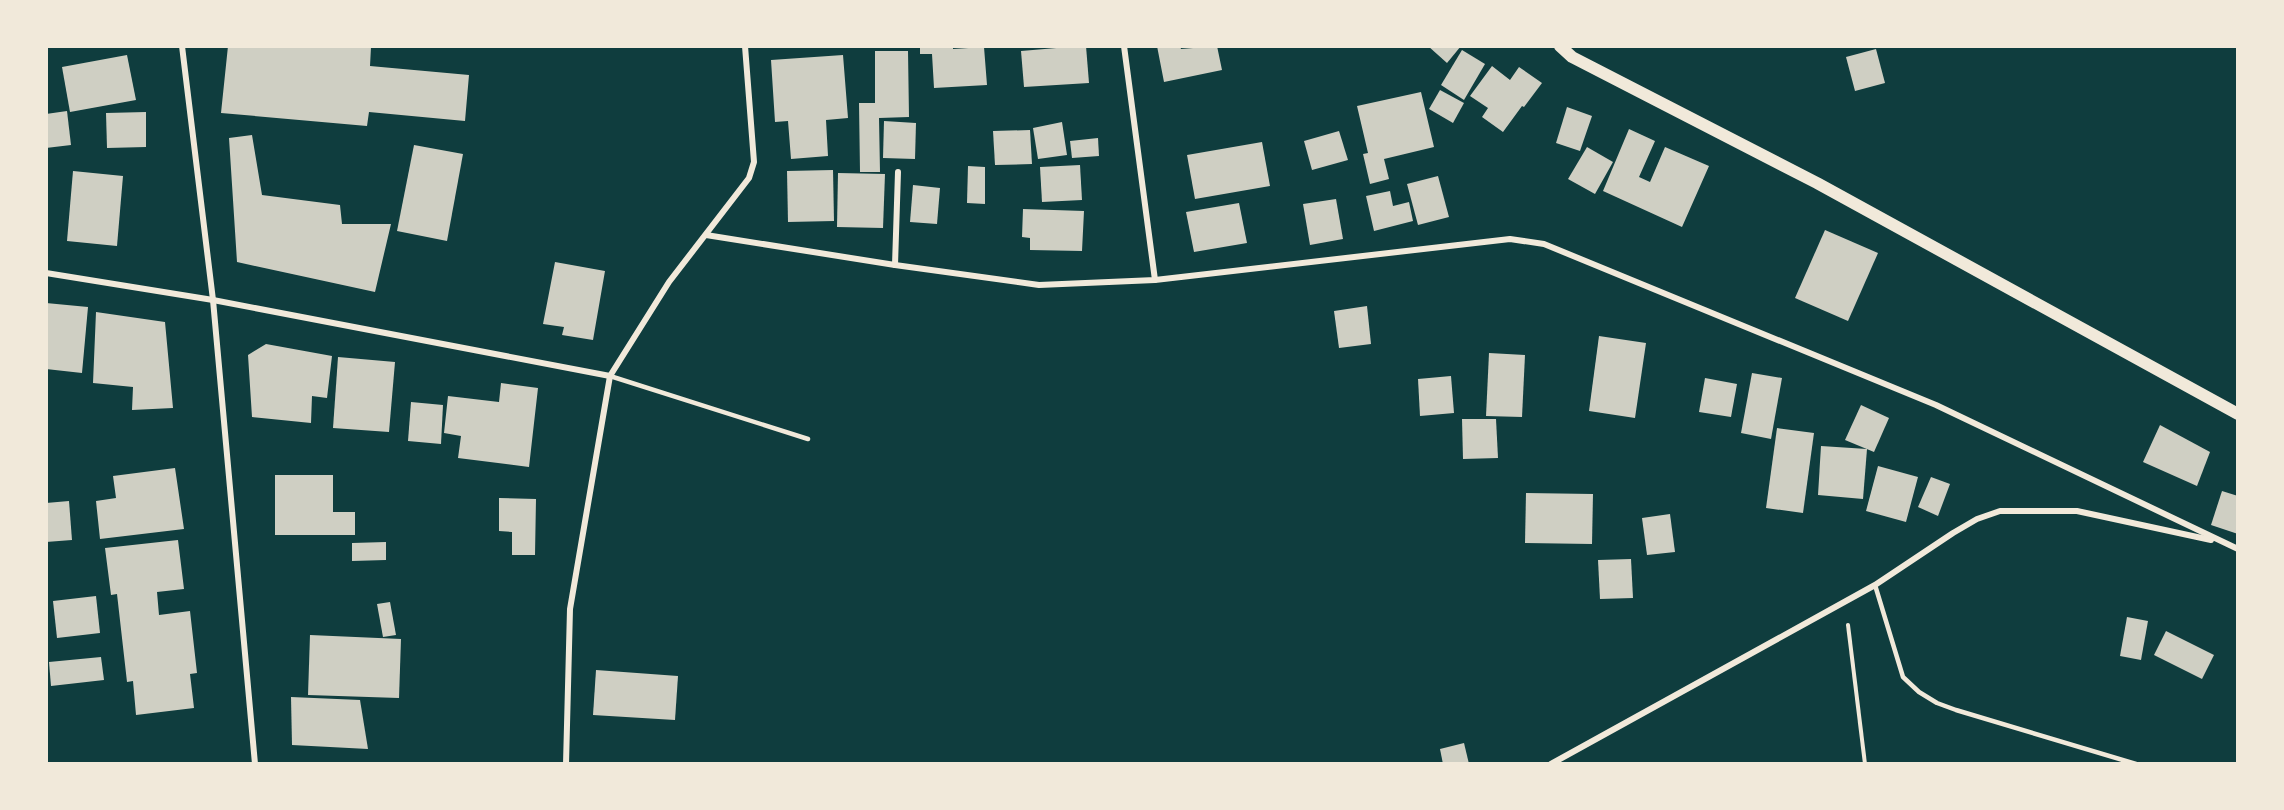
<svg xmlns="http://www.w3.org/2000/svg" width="2284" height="810" font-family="'Source Sans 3',sans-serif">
<rect width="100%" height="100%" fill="#0f3d3e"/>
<g fill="#cfcfc3">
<polygon points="228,46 371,47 370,66 469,75 465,121 369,112 367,126 221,113"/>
<polygon points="920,46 953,46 953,49 984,47 987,85 934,88 932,54 920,54"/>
<polygon points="1080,46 1086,46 1089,83 1024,87 1021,51"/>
<polygon points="1157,46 1180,46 1181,49 1217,46 1222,70 1164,82"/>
<polygon points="1428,46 1461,46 1447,63"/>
<polygon points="1876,49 1885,83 1855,91 1846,57"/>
<polygon points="1462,50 1485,64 1464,100 1441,85"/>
<polygon points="875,51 908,51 909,117 879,118 880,172 860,172 859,103 875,103"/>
<polygon points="127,55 136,100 70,112 62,67"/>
<polygon points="843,55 848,118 826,120 828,156 791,159 788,121 775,122 771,60"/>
<polygon points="1492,66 1510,80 1519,67 1542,83 1524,107 1522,106 1503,132 1482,117 1488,108 1470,96"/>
<polygon points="1440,90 1464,103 1453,123 1429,109"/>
<polygon points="1421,92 1434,147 1384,159 1389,179 1370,184 1363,154 1368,153 1357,106"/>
<polygon points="1567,107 1592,116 1580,151 1556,143"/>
<polygon points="67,111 71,145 46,148 46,114"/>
<polygon points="146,112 146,147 107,148 106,113"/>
<polygon points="884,121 916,123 915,159 883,158"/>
<polygon points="1062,122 1067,155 1038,159 1033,128"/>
<polygon points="1629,129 1655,141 1639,177 1650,182 1665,147 1709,166 1682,227 1603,191"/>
<polygon points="1030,130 1032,164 995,165 993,131"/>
<polygon points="1339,131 1348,160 1312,170 1304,141"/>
<polygon points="252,135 262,195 340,205 342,224 391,224 375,292 237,262 229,138"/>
<polygon points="1098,138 1099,156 1072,158 1070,141"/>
<polygon points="1262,142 1270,186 1195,199 1187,155"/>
<polygon points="414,145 463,154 447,241 397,231"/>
<polygon points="1587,147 1613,162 1595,194 1568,179"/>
<polygon points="1080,165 1082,200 1042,202 1040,167"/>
<polygon points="968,166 985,167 985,204 967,203"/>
<polygon points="833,170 834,221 788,222 787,171"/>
<polygon points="73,171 123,176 117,246 67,241"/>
<polygon points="838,173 885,174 883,228 837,227"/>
<polygon points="1438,176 1449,217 1418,225 1407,184"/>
<polygon points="913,185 940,188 937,224 910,222"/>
<polygon points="1390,191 1393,206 1409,202 1413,221 1374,231 1366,196"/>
<polygon points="1336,199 1343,239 1310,245 1303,204"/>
<polygon points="1239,203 1247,243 1194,252 1186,212"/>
<polygon points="1023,209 1084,211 1082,251 1030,250 1030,238 1022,237"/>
<polygon points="1825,230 1878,253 1848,321 1795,298"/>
<polygon points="555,262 605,271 593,340 562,335 564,327 543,324"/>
<polygon points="46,303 88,307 82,373 46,369"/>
<polygon points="1367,306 1371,344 1339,348 1334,311"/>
<polygon points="96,312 165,322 173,408 132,410 133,387 93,383"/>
<polygon points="1599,336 1646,343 1635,418 1589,411"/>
<polygon points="266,344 332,356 327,398 312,396 311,423 252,417 248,355"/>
<polygon points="1489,353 1525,355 1522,417 1486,416"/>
<polygon points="338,357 395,362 389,432 333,428"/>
<polygon points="1752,373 1782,378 1771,439 1741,433"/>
<polygon points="1451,376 1454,413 1420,416 1418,379"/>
<polygon points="1705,378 1737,384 1731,417 1699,412"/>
<polygon points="501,383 538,388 529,467 458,458 461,436 444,433 448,396 499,402"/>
<polygon points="411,402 443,405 441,444 408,441"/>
<polygon points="1861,405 1889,418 1874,452 1845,440"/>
<polygon points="1462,419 1496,419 1498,458 1463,459"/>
<polygon points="2160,425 2210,452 2197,486 2143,462"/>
<polygon points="1777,428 1814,433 1803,513 1766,508"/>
<polygon points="1821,446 1867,449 1863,499 1818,495"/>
<polygon points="1878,466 1918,477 1906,522 1866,511"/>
<polygon points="175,468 184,529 100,539 96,501 116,498 113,476"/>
<polygon points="275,475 333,475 333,512 355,512 355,535 275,535"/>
<polygon points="1931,477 1950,484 1938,516 1918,507"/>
<polygon points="2222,491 2238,496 2238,534 2211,525"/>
<polygon points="1526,493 1593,494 1592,544 1525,543"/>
<polygon points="499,498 536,499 535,555 512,555 512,532 499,531"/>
<polygon points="69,501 72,540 46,542 46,503"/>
<polygon points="1670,514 1675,552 1647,555 1642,518"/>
<polygon points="178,540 184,589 157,592 159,615 190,611 197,673 190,674 194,708 136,715 133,681 127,682 117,594 111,595 105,548"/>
<polygon points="386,542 386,560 352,561 352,543"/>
<polygon points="1631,559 1633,598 1600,599 1598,560"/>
<polygon points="96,596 100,633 57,638 53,601"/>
<polygon points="390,602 396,635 383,637 377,604"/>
<polygon points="2127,617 2148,621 2141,660 2120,656"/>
<polygon points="2166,631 2214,655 2202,679 2154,655"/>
<polygon points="310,635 401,639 399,698 308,695"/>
<polygon points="101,657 104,680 51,686 49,662"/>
<polygon points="596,670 678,676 675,720 593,715"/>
<polygon points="291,697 360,700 368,749 292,745"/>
<polygon points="1464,743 1469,764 1443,764 1440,749"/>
</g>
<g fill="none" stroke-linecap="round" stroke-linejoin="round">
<polyline stroke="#f1e9da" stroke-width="4" points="1848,625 1865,764"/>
<g stroke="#f1e9da" stroke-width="4.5">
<polyline points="610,376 808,439"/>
<polyline points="1875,585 1903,677 1919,692 1937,703 1956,710 2136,764"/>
</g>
<g stroke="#f1e9da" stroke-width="6">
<polyline points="182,46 213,300 255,764"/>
<polyline points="1124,46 1155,280"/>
<polyline points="706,235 895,265 1039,285 1155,280 1510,239 1544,244 1936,405 2238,549"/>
<polyline points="895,265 898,172"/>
<polyline points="46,273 213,300 610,376"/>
<polyline points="566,764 570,609 610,376 669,282 749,178 754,162 745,46"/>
<polyline points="1551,764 1875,585 1953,533 1977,519 2000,511 2077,511 2211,540"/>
</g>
<polyline stroke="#f1e9da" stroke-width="12" points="1560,46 1572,57 1817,183 2238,414"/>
</g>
<rect width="2284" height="810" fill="none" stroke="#f1e9da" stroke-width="96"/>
</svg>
